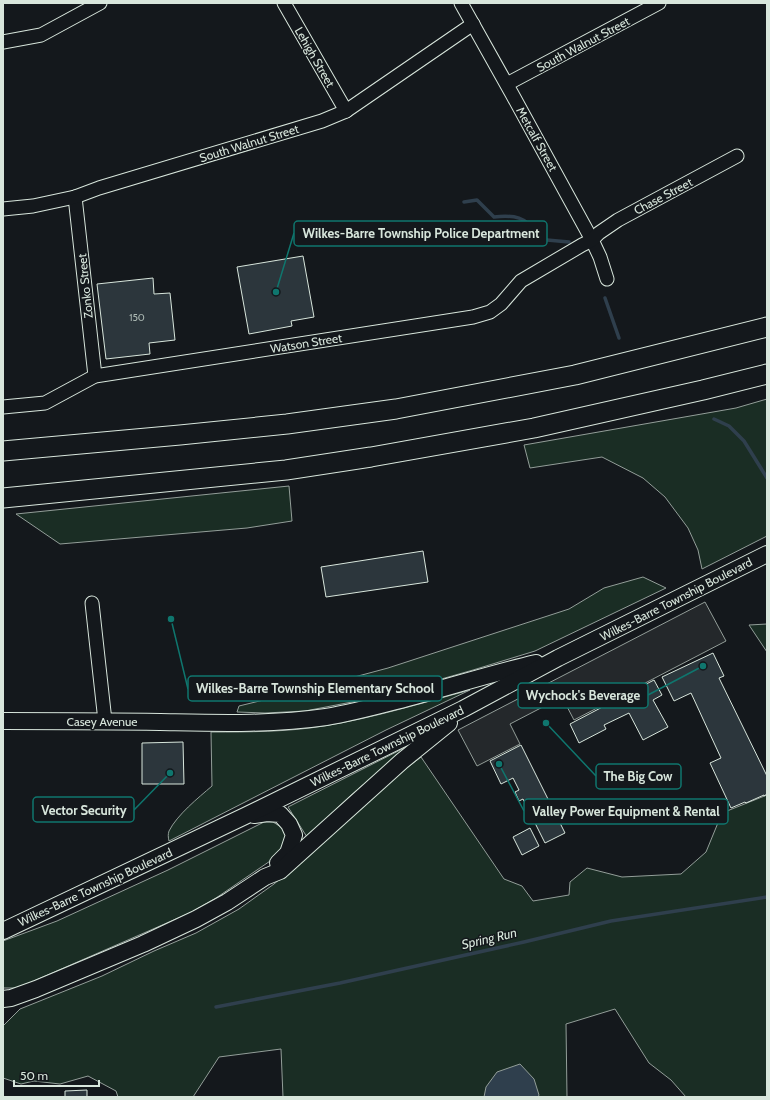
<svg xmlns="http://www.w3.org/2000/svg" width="770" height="1100" font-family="Cabin,sans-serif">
<rect width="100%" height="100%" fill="#14181c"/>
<g fill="#1a2d24" stroke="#939e99">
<polygon points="767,399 767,536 702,569 698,550 688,528 665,497 643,478 602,457 530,468 524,445 736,408"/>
<polygon points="289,486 292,521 247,528 60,544 16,514"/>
<polygon points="643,577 666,588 535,651 473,670 378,697 305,711 265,713 237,712 239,706 317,687 388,668 569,609 604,588"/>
<polygon points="767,624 767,652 749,625"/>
<path d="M470 690 386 730 247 801 169 841C168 837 168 834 169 831 177 815 198 798 212 786L211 732C249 732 287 732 324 726 373 718 422 703 470 690Z"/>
<polygon points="418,741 391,761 350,796 307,837 288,807"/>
<polygon points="421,757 504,879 522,886 533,901 569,895 570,882 587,868 622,877 681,874 706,852 722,813 767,795 767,1097 686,1097 671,1080 649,1063 615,1009 566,1024 567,1097 283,1097 281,1049 219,1057 193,1097 118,1097 116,1091 88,1076 60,1084 34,1081 21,1084 3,1078 3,1026 20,1009 102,976 154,951 196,933 239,909 274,884 310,854 380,789"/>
<polygon points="264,822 273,822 281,827 285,832 286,838 285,845 276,857 216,898 192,912 27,984 15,988 3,988 3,941 57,921 168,870"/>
</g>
<polygon fill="#24282b" stroke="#939e99" points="705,602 726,641 574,720 562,697 510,724 520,744 477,766 458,730"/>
<polygon fill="#2f3f4d" stroke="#939e99" points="520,1064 534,1079 539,1095 538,1097 484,1097 486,1087 497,1072"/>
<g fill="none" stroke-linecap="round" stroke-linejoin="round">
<g stroke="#2f3f4d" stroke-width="3.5">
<path d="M464 202 477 200 494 217C512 215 529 216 535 235L547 240 569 242"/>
<polyline points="605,298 619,338"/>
<polyline points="714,419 729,426 744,441 767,478"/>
<polyline points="216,1007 340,983 524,942 611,921 767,897"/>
</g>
</g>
<g fill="#2c363c" stroke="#d8e6dc">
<polygon points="303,256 314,317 291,321 292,326 249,334 237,267"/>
<polygon points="153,278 154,294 170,293 175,340 149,343 150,354 106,359 97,284"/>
<polygon points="423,551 428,582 326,597 321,567"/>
<polygon points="713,653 724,676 719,678 767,776 767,794 764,796 764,795 746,803 745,802 731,808 710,763 721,758 691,693 674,701 662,677"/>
<polygon points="654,680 662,695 653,700 668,727 643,740 629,713 604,725 606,729 579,743 570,724"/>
<polygon points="183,742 184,784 142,784 142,743"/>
<polygon points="521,745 565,833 545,843 523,799 519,801 515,792 519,790 513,778 501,784 490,761"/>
<polygon points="530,828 539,846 522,855 513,837"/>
<polygon points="87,1090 87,1097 65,1097 65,1091"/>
</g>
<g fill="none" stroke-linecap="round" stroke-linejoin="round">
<defs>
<g id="minor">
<polyline points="284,3 346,111"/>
<polyline points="461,3 512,94 592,240 600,257 607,279"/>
<polyline points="3,42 41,35 100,3"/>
<polyline points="507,84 659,3"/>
<polyline points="75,197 95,376"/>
<polyline points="3,209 33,206 75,197 99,188 322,121 346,111 473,24"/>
<polyline points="3,407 45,403 95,376 473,317 490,312 501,304 521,281 582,245 592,240 599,233 618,220 737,156"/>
<polyline points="92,603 105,721"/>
</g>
<g id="major">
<path d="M3 721C55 721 108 721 160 722 215 723 271 725 326 717 350 713 373 707 396 701 443 689 489 674 536 663"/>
<polyline points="254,815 267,813 280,814 289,824 294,835 288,853 278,863"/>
<polyline points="3,931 245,816 463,709 558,658 767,554"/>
<polyline points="3,999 11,998 36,989 143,944 196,919 227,902 265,877 280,871 402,761 449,723"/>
</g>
<g id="highway">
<polyline points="3,451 180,435 287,424 396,409 575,375 767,327"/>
<polyline points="3,498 286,470 371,457 534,428 703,390 767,374"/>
</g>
</defs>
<use href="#minor" stroke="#d8e6dc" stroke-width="15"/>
<use href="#major" stroke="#d8e6dc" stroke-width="18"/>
<use href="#highway" stroke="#d8e6dc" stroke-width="21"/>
<use href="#minor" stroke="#14181c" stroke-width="13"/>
<use href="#major" stroke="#14181c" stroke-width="16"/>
<use href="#highway" stroke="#14181c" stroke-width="19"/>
</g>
<g text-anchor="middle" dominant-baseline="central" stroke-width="3" stroke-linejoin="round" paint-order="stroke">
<g font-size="10" fill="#adbab4">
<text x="137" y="317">150</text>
</g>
<g font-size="12" fill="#d8e6dc" stroke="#14181c">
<text transform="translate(583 44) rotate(-28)">South Walnut Street</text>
<text transform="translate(315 57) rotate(60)">Lehigh Street</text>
<text transform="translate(537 139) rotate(61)">Metcalf Street</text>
<text transform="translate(249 143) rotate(-17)">South Walnut Street</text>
<text transform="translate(663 196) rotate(-28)">Chase Street</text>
<text transform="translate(85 286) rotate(-96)">Zonko Street</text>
<text transform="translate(306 343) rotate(-9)">Watson Street</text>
<text transform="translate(676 599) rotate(-27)">Wilkes-Barre Township Boulevard</text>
<text x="102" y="721">Casey Avenue</text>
<text transform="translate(387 746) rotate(-26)">Wilkes-Barre Township Boulevard</text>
<text transform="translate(95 887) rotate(-25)">Wilkes-Barre Township Boulevard</text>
</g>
<g font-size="13" font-style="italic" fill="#d8e6dc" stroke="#14181c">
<text transform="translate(489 938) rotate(-13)">Spring Run</text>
</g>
</g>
<path fill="none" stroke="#0f766e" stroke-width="1.5" d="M276 292L294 233M171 619L188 689M703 666L648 695M546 723L596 776M170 773L134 810M499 764L524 811"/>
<g fill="#0f766e" stroke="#14181c" stroke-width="1.5">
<circle cx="276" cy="292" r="4"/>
<circle cx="171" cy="619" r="4"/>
<circle cx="703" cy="666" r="4"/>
<circle cx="546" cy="723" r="4"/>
<circle cx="170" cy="773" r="4"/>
<circle cx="499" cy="764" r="4"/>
</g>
<g fill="#14181c" stroke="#0f766e" stroke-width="1.5">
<rect x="294" y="221" width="253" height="25" rx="4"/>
<rect x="188" y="676" width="254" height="25" rx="4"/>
<rect x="518" y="683" width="130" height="25" rx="4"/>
<rect x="596" y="764" width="85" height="25" rx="4"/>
<rect x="33" y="797" width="101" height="25" rx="4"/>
<rect x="524" y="799" width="204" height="25" rx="4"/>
</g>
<g font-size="13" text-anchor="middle" font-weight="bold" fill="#d8e6dc">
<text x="421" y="238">Wilkes-Barre Township Police Department</text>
<text x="315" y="693">Wilkes-Barre Township Elementary School</text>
<text x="583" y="700">Wychock's Beverage</text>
<text x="638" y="781">The Big Cow</text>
<text x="84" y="815">Vector Security</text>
<text x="626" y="816">Valley Power Equipment &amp; Rental</text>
</g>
<rect width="770" height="1100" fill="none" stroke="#d8e6dc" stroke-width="8"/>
<path d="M14 1080v6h85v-6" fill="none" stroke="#d8e6dc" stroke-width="2"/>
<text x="20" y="1080" font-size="12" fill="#d8e6dc" stroke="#14181c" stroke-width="3" paint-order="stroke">50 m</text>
</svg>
